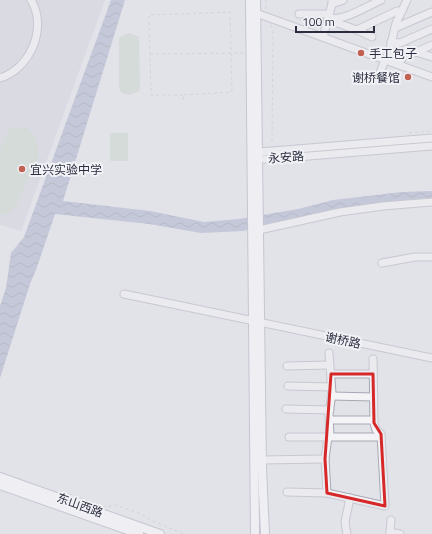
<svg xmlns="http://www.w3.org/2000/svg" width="432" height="534" font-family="'Titillium Web','Noto Sans SC',sans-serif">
<defs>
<pattern id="water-waves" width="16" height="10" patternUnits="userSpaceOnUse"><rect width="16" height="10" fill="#a0a8c5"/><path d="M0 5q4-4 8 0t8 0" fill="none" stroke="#8389a1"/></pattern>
</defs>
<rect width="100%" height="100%" fill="#e2e2e9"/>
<polygon fill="#d0d1da" points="0,0 105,0 21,231 0,225"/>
<g fill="#c4d2c4">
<polygon points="129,33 139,37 140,87 139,91 130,95 122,93 119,88 119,38"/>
<polygon points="25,127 36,136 39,156 16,206 6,215 0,214 0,150 9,129"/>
<rect x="110" y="133" width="18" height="28"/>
</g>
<polygon fill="url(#water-waves)" points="111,0 125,0 63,201 150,211 204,222 239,219 298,209 333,200 402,192 432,191 432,198 403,200 339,209 243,231 201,233 149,224 55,214 36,270 30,284 0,378 0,306 6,288 11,253 24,237"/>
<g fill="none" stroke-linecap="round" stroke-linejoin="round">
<defs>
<g id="minor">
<polyline points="332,0 332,4 343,0"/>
<polyline points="256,13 432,77"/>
<polyline points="299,14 329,14"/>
<path d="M329 18C345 21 367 6 381 0"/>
<polyline points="329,20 357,30 397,11 402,11"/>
<polyline points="395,28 432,12"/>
<polyline points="357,30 372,37"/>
<polyline points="323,37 332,4"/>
<polyline points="391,42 400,43 432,29"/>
<polyline points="416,52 432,45"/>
<polyline points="388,55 402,59 406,49 432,57"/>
<polyline points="387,61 396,23 407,0"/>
<polyline points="379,75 385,60"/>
<path d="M0 78C30 69 48 28 31 0"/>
<polyline points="253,155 258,152 272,151 432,138"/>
<polyline points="253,157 258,159 272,159 432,146"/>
<polyline points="259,230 340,212 383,206 432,202"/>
<polyline points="382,263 415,257 432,257"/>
<polyline points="124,294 432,358"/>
<polyline points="329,353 332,393 329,414 330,437"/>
<polyline points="287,366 329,365"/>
<polyline points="331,374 373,374"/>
<polyline points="288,386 331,387"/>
<polyline points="331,396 374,397"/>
<polyline points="286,409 330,410"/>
<polyline points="330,420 374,420"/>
<polyline points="289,437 381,437"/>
<polyline points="328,437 325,459 327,493 385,506 381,434 376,430 374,423 373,359"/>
<polyline points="262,460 325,459"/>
<polyline points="287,492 327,493"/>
<polyline points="390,532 391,520"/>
<polyline points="347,534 345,522 350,498"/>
<polyline points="390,534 390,532 400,534"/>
</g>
<g id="major">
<polyline points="250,0 255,534"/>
<polyline points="256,0 262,469 265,534"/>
<polyline points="0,477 160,534"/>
<polyline points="0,485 139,534"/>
</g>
</defs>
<use href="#minor" stroke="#a7a8b3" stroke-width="9"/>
<use href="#major" stroke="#a2a4b3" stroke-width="10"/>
<g stroke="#c0c0c7" stroke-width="1" stroke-dasharray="3 3" stroke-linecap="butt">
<polyline points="266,9 266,0"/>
<polyline points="271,25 273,30 272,143"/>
<polyline points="150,54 245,53"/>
<polyline points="183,95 151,95 149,15 230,12 232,92 183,95 184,101"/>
<polyline points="409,133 432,131"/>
<polyline points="63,492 105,507 116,505 141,514 148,519 184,534"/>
</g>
<use href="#minor" stroke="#f4f4f7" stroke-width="7"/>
<use href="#major" stroke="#fff" stroke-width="8"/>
</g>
<path d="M0 0H432V534H0ZM331 374H373L374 423 381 434 385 506 327 493 325 459Z" fill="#e2e2e9" fill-opacity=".55" fill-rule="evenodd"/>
<path fill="none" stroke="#d62828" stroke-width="3" stroke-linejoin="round" d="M331 374H373L374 423 381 434 385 506 327 493 325 459Z"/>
<g fill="#c16153" stroke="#f1f2f6" stroke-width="1.5">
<circle cx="361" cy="53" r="4"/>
<circle cx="408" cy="77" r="4"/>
<circle cx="22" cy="169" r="4"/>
</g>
<g text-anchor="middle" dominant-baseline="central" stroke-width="4" stroke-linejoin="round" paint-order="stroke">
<g font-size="12" fill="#2b2d3f" stroke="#f1f2f6" text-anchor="start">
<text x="369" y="53">手工包子</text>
<text x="400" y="77" text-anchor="end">谢桥餐馆</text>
<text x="30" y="169">宜兴实验中学</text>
</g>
<g font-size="12" fill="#2b2d3f" stroke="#f1f2f6">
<text transform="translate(286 157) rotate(-4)">永安路</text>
<text transform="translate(343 340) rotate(12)">谢桥路</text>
<text transform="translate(80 505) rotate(20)">东山西路</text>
</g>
</g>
<path d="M296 26v6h78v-6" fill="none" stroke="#2b2d3f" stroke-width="2"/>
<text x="302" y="26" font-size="12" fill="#2b2d3f" stroke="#f1f2f6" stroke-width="3" paint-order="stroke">100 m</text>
</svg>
